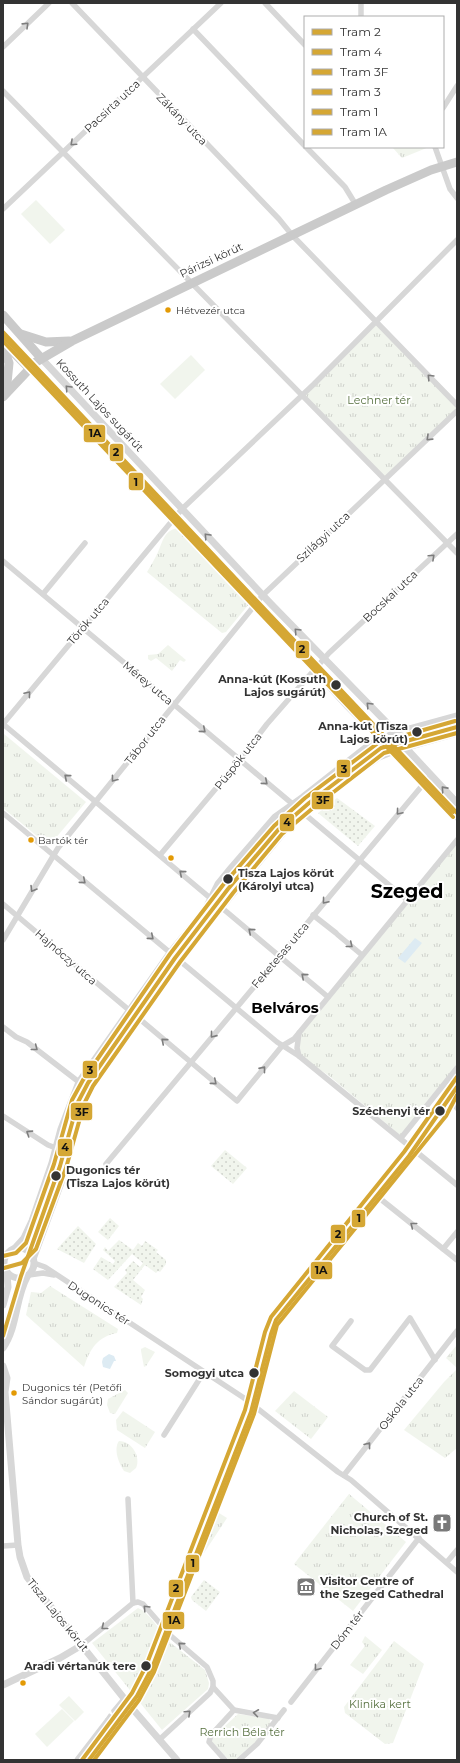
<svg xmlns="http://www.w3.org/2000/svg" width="460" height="1763" font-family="Montserrat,sans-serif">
<defs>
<pattern id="grass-tufts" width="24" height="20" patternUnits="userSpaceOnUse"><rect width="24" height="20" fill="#f1f5ed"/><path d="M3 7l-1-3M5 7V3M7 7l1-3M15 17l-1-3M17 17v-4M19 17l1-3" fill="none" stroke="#cfd2cc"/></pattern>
<pattern id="garden-dots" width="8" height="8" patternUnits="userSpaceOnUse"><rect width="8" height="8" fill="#f1f5ed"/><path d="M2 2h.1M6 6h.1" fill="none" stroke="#cfd2cc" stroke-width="1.8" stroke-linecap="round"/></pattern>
</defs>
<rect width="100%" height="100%" fill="#fff"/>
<g fill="url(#grass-tufts)">
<polygon points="392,147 429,147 402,158"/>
<polygon points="375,321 457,405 457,411 385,481 302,396"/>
<path d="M177 528 249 604 226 632 222 633 147 572C151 565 155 559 158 552 163 541 164 531 177 528Z"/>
<polygon points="168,645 186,660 184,662 180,660 172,671 156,658 151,661 148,659 148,655 158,654"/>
<polygon points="4,734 86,802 49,846 3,808"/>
<polygon points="457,840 457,1068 401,1138 394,1130 328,1075 299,1056 299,1033"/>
<polygon points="457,1074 457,1091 454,1095 445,1089"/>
<polygon points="444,1099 446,1101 419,1136 417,1135"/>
<path d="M50 1286 118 1329 117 1333C97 1337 90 1349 84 1367L26 1315 31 1292 41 1293Z"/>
<polygon points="457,1345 457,1368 446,1358"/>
<polygon points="145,1347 155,1352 146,1366 144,1367 141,1351 141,1349"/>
<polygon points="457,1369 457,1448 445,1458 404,1430 444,1382"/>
<polygon points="125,1390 128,1393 115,1414 110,1413 107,1405 108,1399"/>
<polygon points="294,1391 328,1417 311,1439 275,1411"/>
<polygon points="123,1411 155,1432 145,1448 117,1430 116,1420"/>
<path d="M119 1441C132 1441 141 1457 136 1468L130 1473 124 1471C119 1464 113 1449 119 1441Z"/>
<polygon points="349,1494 406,1542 353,1611 294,1564"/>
<polygon points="216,1513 219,1513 227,1518 204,1553 201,1551"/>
<path d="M138 1608C149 1612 157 1628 167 1637V1640L205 1670 209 1683 208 1689 162 1730 92 1643Z"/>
<polygon points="365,1636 382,1650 363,1674 350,1665 365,1646 362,1642"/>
<polygon points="394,1641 424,1664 393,1743 385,1744 345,1713 344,1707"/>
<polygon points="238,1714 267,1718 270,1720 270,1725 258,1740 235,1760 229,1760 212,1742 213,1737"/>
</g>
<g fill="url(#garden-dots)">
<polygon points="337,798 375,826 358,846 318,813"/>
<polygon points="225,1150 247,1168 233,1184 211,1166"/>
<polygon points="110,1218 119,1226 108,1240 98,1232"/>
<polygon points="78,1226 96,1244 84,1263 57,1249"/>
<polygon points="119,1240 133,1250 138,1243 142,1246 145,1241 158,1250 156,1252 166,1260 166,1264 160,1272 158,1271 156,1273 145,1265 133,1280 145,1290 141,1297 143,1299 141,1305 114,1287 127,1273 125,1270 133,1261 140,1267 143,1263 132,1254 108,1280 93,1269 101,1257 113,1264 115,1261 103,1250 105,1247 108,1251"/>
<polygon points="204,1580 220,1592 206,1611 192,1600 191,1597"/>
</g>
<g fill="#f1f5ed">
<polygon points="36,200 65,230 50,244 21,214"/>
<polygon points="191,355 205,370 175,399 160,384"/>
<polygon points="7,750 21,762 11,774 3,767 3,754"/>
<polygon points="3,773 19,787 7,802 3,798"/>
<polygon points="69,1696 84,1712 75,1721 59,1705"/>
<polygon points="62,1709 74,1721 47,1747 35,1734"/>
</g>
<g fill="#ddebf3">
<polygon points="415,938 422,943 405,963 398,958"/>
<polygon points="109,1354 114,1356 116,1361 114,1361 110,1369 103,1367 102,1362 103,1358"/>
</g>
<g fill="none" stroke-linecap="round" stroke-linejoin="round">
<polyline stroke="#d6d6d6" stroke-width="7" stroke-dasharray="7 3.5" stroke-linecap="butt" points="108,1721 115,1711"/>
<g stroke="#d7d7d7" stroke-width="5.5">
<polyline points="72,3 279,219 292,235 457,405"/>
<polyline points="265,3 305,45"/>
<polyline points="361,17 361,3"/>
<polyline points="193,29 305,146"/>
<polyline points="3,47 49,3"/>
<polyline points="3,91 457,553"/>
<polyline points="443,108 457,86"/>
<polyline points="306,147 345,187 356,205"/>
<polyline points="435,147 450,189 457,198"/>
<polyline points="3,209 221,3"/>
<polyline points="3,561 407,900"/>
<polyline points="43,594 85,543"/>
<polyline points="3,724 182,509 314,384 457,240"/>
<polyline points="3,724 328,997"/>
<polyline points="3,813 277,1042 299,1056 457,1185"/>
<polyline points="160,855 234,767 267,724 329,653 457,534"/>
<polyline points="3,904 237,1101 282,1046 294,1039 457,840"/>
<polyline points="313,915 336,933"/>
<polyline points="338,935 362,955"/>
<polyline points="3,940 58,848 263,595 457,411"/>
<polyline points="3,1027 16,1037 27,1042 88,1089"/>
<polyline points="299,1056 297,1048 299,1033"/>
<polyline points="453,1103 457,1108"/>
<polyline points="3,1116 48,1145 56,1148"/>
<polyline points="401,1138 457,1068"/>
<polyline points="106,1164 431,775"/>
<polyline points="373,1193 457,1260"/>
<polyline points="443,1249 457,1232"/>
<polyline points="34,1263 45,1267 244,1398 338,1472 351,1480 457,1572"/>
<polyline points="29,1275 43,1273 54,1275"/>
<polyline points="351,1321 332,1346 365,1370 370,1370 410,1318 435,1360"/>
<polyline points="164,1435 204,1372"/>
<polyline points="344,1475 457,1331"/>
<polyline points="128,1499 133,1603"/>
<polyline points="3,1546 18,1545"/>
<polyline points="447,1562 457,1550"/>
<polyline points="163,1627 246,1411 270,1321 411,1146"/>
<polyline points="82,1645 133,1603 138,1602 143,1604 171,1636 207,1667 213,1681 213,1687 210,1693 159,1740"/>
<polyline points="213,1687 234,1710 278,1718"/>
<polyline points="291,1702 419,1538"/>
<polyline points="225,1760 209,1742 211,1735 234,1710"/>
<polyline points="239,1760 257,1744 284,1710"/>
</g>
<g stroke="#d7d7d7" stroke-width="7">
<polyline points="41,358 271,604 388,724 405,747 457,803"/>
<path d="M29 368 316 669C339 701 370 728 398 755 419 774 438 796 457 817"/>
<circle cx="19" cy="1263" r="15"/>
<polyline points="15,1248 24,1238 32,1221 52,1163 61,1129 79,1082 170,953 205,910 218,884 231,868 275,817 303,797 369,745 395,733 457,716"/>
<polyline points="33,1259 62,1180 69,1143 88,1089 178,960 282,834 313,805 379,757 394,751 457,733"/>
<polyline points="3,1305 8,1287 7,1274"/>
<path d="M3 1348C18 1326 15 1299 27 1277"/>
<polyline points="3,1366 7,1378 5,1392 18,1545 20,1557 27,1577 131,1707 177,1760"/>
<polyline points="3,1685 60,1658 82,1645"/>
<polyline points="115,1711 125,1699"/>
<polyline points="121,1719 131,1707"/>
<polyline points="78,1760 108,1721"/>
<polyline points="91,1760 116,1726"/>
</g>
<g stroke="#cacaca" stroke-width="9">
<polyline points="3,315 41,358"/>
<polyline points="21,334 46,342 69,341"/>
<polyline points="3,342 29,368"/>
<polyline points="3,346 9,363 6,393"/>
<polyline points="3,397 36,362 72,341 386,190 431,170 457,162"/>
</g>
<defs>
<g id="tram-1">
<polyline points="3,332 457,813"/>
<polyline points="82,1760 132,1693 146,1666 245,1410 265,1332 271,1317 404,1152 457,1077"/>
</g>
<polyline id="tram-2" points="3,1336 21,1276 60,1166 78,1102 88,1083 175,958 228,889 278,830 309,803 381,748 457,727"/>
<polyline id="tram-3" points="4,1268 22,1263 36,1249 66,1168 84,1104 93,1086 180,962 233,893 282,834 313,808 384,753 457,733"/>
<polyline id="tram-4" points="3,1256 16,1253 26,1243 54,1164 72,1100 83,1080 170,954 223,885 274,826 305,798 378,743 455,721"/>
<g id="tram-5">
<polyline points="3,341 453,817"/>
<polyline points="89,1760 137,1696 152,1668 251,1412 271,1334 276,1320 409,1156 457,1087"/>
</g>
<g id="tram-6">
<polyline points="3,336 453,812"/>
<polyline points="94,1760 139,1700 154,1672 254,1414 277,1325 446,1116 457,1095"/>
</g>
</defs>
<use href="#tram-1" stroke="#fff" stroke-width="7"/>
<use href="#tram-2" stroke="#fff" stroke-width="7"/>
<use href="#tram-3" stroke="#fff" stroke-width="7"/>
<use href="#tram-4" stroke="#fff" stroke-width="7"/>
<use href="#tram-5" stroke="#fff" stroke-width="7"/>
<use href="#tram-6" stroke="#fff" stroke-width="7"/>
<use href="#tram-1" stroke="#d5a734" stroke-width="4"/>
<use href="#tram-2" stroke="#d5a734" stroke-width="4"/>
<use href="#tram-3" stroke="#d5a734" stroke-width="4"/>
<use href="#tram-4" stroke="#d5a734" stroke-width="4"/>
<use href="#tram-5" stroke="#d5a734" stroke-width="4"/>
<use href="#tram-6" stroke="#d5a734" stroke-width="4"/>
</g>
<defs><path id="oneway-chevron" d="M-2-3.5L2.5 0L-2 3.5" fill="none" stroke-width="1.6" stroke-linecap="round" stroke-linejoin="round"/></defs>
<g stroke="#7d7d7d">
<use href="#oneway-chevron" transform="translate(26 25) rotate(-44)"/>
<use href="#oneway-chevron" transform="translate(73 143) rotate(137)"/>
<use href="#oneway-chevron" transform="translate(430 377) rotate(-134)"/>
<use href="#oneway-chevron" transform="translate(68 388) rotate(-133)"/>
<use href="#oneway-chevron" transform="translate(429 438) rotate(136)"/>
<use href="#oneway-chevron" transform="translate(207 536) rotate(-133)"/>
<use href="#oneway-chevron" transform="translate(432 557) rotate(-43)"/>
<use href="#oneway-chevron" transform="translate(297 631) rotate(-134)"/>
<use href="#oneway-chevron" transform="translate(28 694) rotate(-50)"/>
<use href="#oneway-chevron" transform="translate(369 705) rotate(-134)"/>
<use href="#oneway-chevron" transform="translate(203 730) rotate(40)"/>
<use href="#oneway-chevron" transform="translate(67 777) rotate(-140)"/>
<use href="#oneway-chevron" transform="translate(114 779) rotate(128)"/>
<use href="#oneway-chevron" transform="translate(265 782) rotate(40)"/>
<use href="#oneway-chevron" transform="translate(444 789) rotate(-132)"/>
<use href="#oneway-chevron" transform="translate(399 812) rotate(130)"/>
<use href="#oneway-chevron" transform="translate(182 873) rotate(-140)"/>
<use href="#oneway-chevron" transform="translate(83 881) rotate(40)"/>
<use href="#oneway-chevron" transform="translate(33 889) rotate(121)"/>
<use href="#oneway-chevron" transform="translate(325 901) rotate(130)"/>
<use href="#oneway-chevron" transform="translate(251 931) rotate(-140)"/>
<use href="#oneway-chevron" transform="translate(151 937) rotate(40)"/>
<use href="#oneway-chevron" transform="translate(350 945) rotate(39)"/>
<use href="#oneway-chevron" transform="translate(304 976) rotate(-139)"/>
<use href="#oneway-chevron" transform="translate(213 1035) rotate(129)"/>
<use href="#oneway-chevron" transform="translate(164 1041) rotate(-140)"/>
<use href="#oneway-chevron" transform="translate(35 1048) rotate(38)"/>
<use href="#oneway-chevron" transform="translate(263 1069) rotate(-51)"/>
<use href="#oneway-chevron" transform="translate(214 1082) rotate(40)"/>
<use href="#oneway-chevron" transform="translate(29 1133) rotate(-147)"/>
<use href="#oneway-chevron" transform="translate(413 1225) rotate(-142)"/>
<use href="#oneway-chevron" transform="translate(368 1445) rotate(-52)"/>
<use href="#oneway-chevron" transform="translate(146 1608) rotate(-134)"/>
<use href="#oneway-chevron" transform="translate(104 1627) rotate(141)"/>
<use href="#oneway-chevron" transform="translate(181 1645) rotate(-140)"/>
<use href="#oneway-chevron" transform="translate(317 1668) rotate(128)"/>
<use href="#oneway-chevron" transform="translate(188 1713) rotate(-43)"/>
<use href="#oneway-chevron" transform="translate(256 1713) rotate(-172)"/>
</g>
<defs>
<symbol id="church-square" viewBox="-11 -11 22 22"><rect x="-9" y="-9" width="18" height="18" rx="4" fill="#7a7a7a" stroke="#fff"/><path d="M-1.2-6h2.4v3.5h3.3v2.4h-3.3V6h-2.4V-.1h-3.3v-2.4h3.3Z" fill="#fff"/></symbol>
<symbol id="museum-square" viewBox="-11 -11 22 22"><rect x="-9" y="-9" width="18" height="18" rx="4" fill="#7a7a7a" stroke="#fff"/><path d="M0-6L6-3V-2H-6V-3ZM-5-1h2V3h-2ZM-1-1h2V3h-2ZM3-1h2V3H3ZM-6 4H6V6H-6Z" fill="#fff"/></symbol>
</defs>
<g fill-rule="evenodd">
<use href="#church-square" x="431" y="1512" width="22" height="22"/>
<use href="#museum-square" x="295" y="1576" width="22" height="22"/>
</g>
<g fill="#e39a05" stroke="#fff" stroke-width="1.5">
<circle cx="168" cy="310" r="3.5"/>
<circle cx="31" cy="840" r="3.5"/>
<circle cx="171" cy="858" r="3.5"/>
<circle cx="14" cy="1393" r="3.5"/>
<circle cx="23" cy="1683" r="3.5"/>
</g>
<g fill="#333" stroke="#fff" stroke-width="1.5">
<circle cx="336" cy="685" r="5.5"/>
<circle cx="417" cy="732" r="5.5"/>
<circle cx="228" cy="879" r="5.5"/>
<circle cx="440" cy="1111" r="5.5"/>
<circle cx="56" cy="1176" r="5.5"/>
<circle cx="254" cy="1373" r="5.5"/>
<circle cx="146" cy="1666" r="5.5"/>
</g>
<g text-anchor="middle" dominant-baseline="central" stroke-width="4" stroke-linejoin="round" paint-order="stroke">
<g font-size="10" fill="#333" stroke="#fff" text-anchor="start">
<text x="176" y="310">Hétvezér utca</text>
<text x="38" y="840">Bartók tér</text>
<text x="22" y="1387">Dugonics tér (Petőfi<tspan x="22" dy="13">Sándor sugárút)</tspan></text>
</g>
<g font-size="11" fill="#333" stroke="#fff">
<text transform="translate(112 106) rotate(-43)">Pacsirta utca</text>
<text transform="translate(182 119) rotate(46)">Zákány utca</text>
<text transform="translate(211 260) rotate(-25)">Párizsi körút</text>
<text transform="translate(100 405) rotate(47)">Kossuth Lajos sugárút</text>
<text transform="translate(323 537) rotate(-43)">Szilágyi utca</text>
<text transform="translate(390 596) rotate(-43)">Bocskai utca</text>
<text transform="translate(88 621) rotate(-50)">Török utca</text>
<text transform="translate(148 683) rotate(40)">Mérey utca</text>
<text transform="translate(145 740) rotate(-52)">Tábor utca</text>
<text transform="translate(238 761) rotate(-52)">Püspök utca</text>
<text transform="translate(280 955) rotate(-50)">Feketesas utca</text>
<text transform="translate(66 957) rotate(41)">Hajnóczy utca</text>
<text transform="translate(99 1303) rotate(33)">Dugonics tér</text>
<text transform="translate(401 1403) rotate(-52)">Oskola utca</text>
<text transform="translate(58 1615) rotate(51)">Tisza Lajos körút</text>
<text transform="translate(347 1630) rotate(-52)">Dóm tér</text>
</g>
<g font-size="11" fill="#56703f" stroke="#fff">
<text x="379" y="400">Lechner tér</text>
<text x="380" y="1704">Klinika kert</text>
<text x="242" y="1732">Rerrich Béla tér</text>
</g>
<g font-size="11" font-weight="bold" fill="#333" stroke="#fff" text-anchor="end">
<text x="326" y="679">Anna-kút (Kossuth<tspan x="326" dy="13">Lajos sugárút)</tspan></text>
<text x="408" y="726">Anna-kút (Tisza<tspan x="408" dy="13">Lajos körút)</tspan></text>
<text x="238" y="873" text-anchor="start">Tisza Lajos körút<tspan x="238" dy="13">(Károlyi utca)</tspan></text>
<text x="430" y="1111">Széchenyi tér</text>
<text x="66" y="1170" text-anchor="start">Dugonics tér<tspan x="66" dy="13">(Tisza Lajos körút)</tspan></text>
<text x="244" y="1373">Somogyi utca</text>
<text x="136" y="1666">Aradi vértanúk tere</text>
</g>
<g font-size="11" font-weight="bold" fill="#333" stroke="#fff" text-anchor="end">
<text x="428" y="1517">Church of St.<tspan x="428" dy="13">Nicholas, Szeged</tspan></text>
<text x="320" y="1581" text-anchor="start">Visitor Centre of<tspan x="320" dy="13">the Szeged Cathedral</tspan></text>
</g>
<g font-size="15" font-weight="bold" fill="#000" stroke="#fff">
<text x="285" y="1007">Belváros</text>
</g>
<g font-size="19" font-weight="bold" fill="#000" stroke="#fff">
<text x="407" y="891">Szeged</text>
</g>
</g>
<g stroke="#fff" stroke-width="1.5">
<rect x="83" y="424" width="23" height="19" rx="4" fill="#d5a734"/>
<rect x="109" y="443" width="15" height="19" rx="4" fill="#d5a734"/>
<rect x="128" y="472" width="16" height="19" rx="4" fill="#d5a734"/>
<rect x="295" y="640" width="15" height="19" rx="4" fill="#d5a734"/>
<rect x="336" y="759" width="15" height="19" rx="4" fill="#d5a734"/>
<rect x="311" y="791" width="23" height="19" rx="4" fill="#d5a734"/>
<rect x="279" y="813" width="16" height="19" rx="4" fill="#d5a734"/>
<rect x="82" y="1060" width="16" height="19" rx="4" fill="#d5a734"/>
<rect x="70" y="1102" width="23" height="19" rx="4" fill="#d5a734"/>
<rect x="57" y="1138" width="16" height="19" rx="4" fill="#d5a734"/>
<rect x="351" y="1209" width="15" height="19" rx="4" fill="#d5a734"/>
<rect x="330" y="1224" width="16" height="20" rx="4" fill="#d5a734"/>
<rect x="310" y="1261" width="23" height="19" rx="4" fill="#d5a734"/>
<rect x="185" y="1554" width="15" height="19" rx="4" fill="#d5a734"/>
<rect x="168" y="1579" width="16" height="19" rx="4" fill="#d5a734"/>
<rect x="162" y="1611" width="23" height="19" rx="4" fill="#d5a734"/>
</g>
<g font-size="11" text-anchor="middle" font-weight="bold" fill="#111">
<text x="95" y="437">1A</text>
<text x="116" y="456">2</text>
<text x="136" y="486">1</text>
<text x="302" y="653">2</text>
<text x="344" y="773">3</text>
<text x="323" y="804">3F</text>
<text x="287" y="826">4</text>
<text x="90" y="1074">3</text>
<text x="82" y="1116">3F</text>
<text x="65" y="1151">4</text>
<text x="359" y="1222">1</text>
<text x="338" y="1238">2</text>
<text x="321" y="1274">1A</text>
<text x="193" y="1567">1</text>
<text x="176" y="1592">2</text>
<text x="174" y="1624">1A</text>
</g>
<rect width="460" height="1763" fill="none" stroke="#333333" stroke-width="8"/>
<rect x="304" y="16" width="140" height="132" fill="#ffffff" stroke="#adadad"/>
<rect x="312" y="29" width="20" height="6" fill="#d5a734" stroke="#adadad"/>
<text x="340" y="36" font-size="12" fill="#333333">Tram 2</text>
<rect x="312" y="49" width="20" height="6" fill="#d5a734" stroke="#adadad"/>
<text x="340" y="56" font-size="12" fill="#333333">Tram 4</text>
<rect x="312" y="69" width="20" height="6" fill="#d5a734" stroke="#adadad"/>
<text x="340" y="76" font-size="12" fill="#333333">Tram 3F</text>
<rect x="312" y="89" width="20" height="6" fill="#d5a734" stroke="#adadad"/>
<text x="340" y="96" font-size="12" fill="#333333">Tram 3</text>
<rect x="312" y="109" width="20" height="6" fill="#d5a734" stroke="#adadad"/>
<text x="340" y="116" font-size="12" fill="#333333">Tram 1</text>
<rect x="312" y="129" width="20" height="6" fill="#d5a734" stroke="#adadad"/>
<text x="340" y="136" font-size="12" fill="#333333">Tram 1A</text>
</svg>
